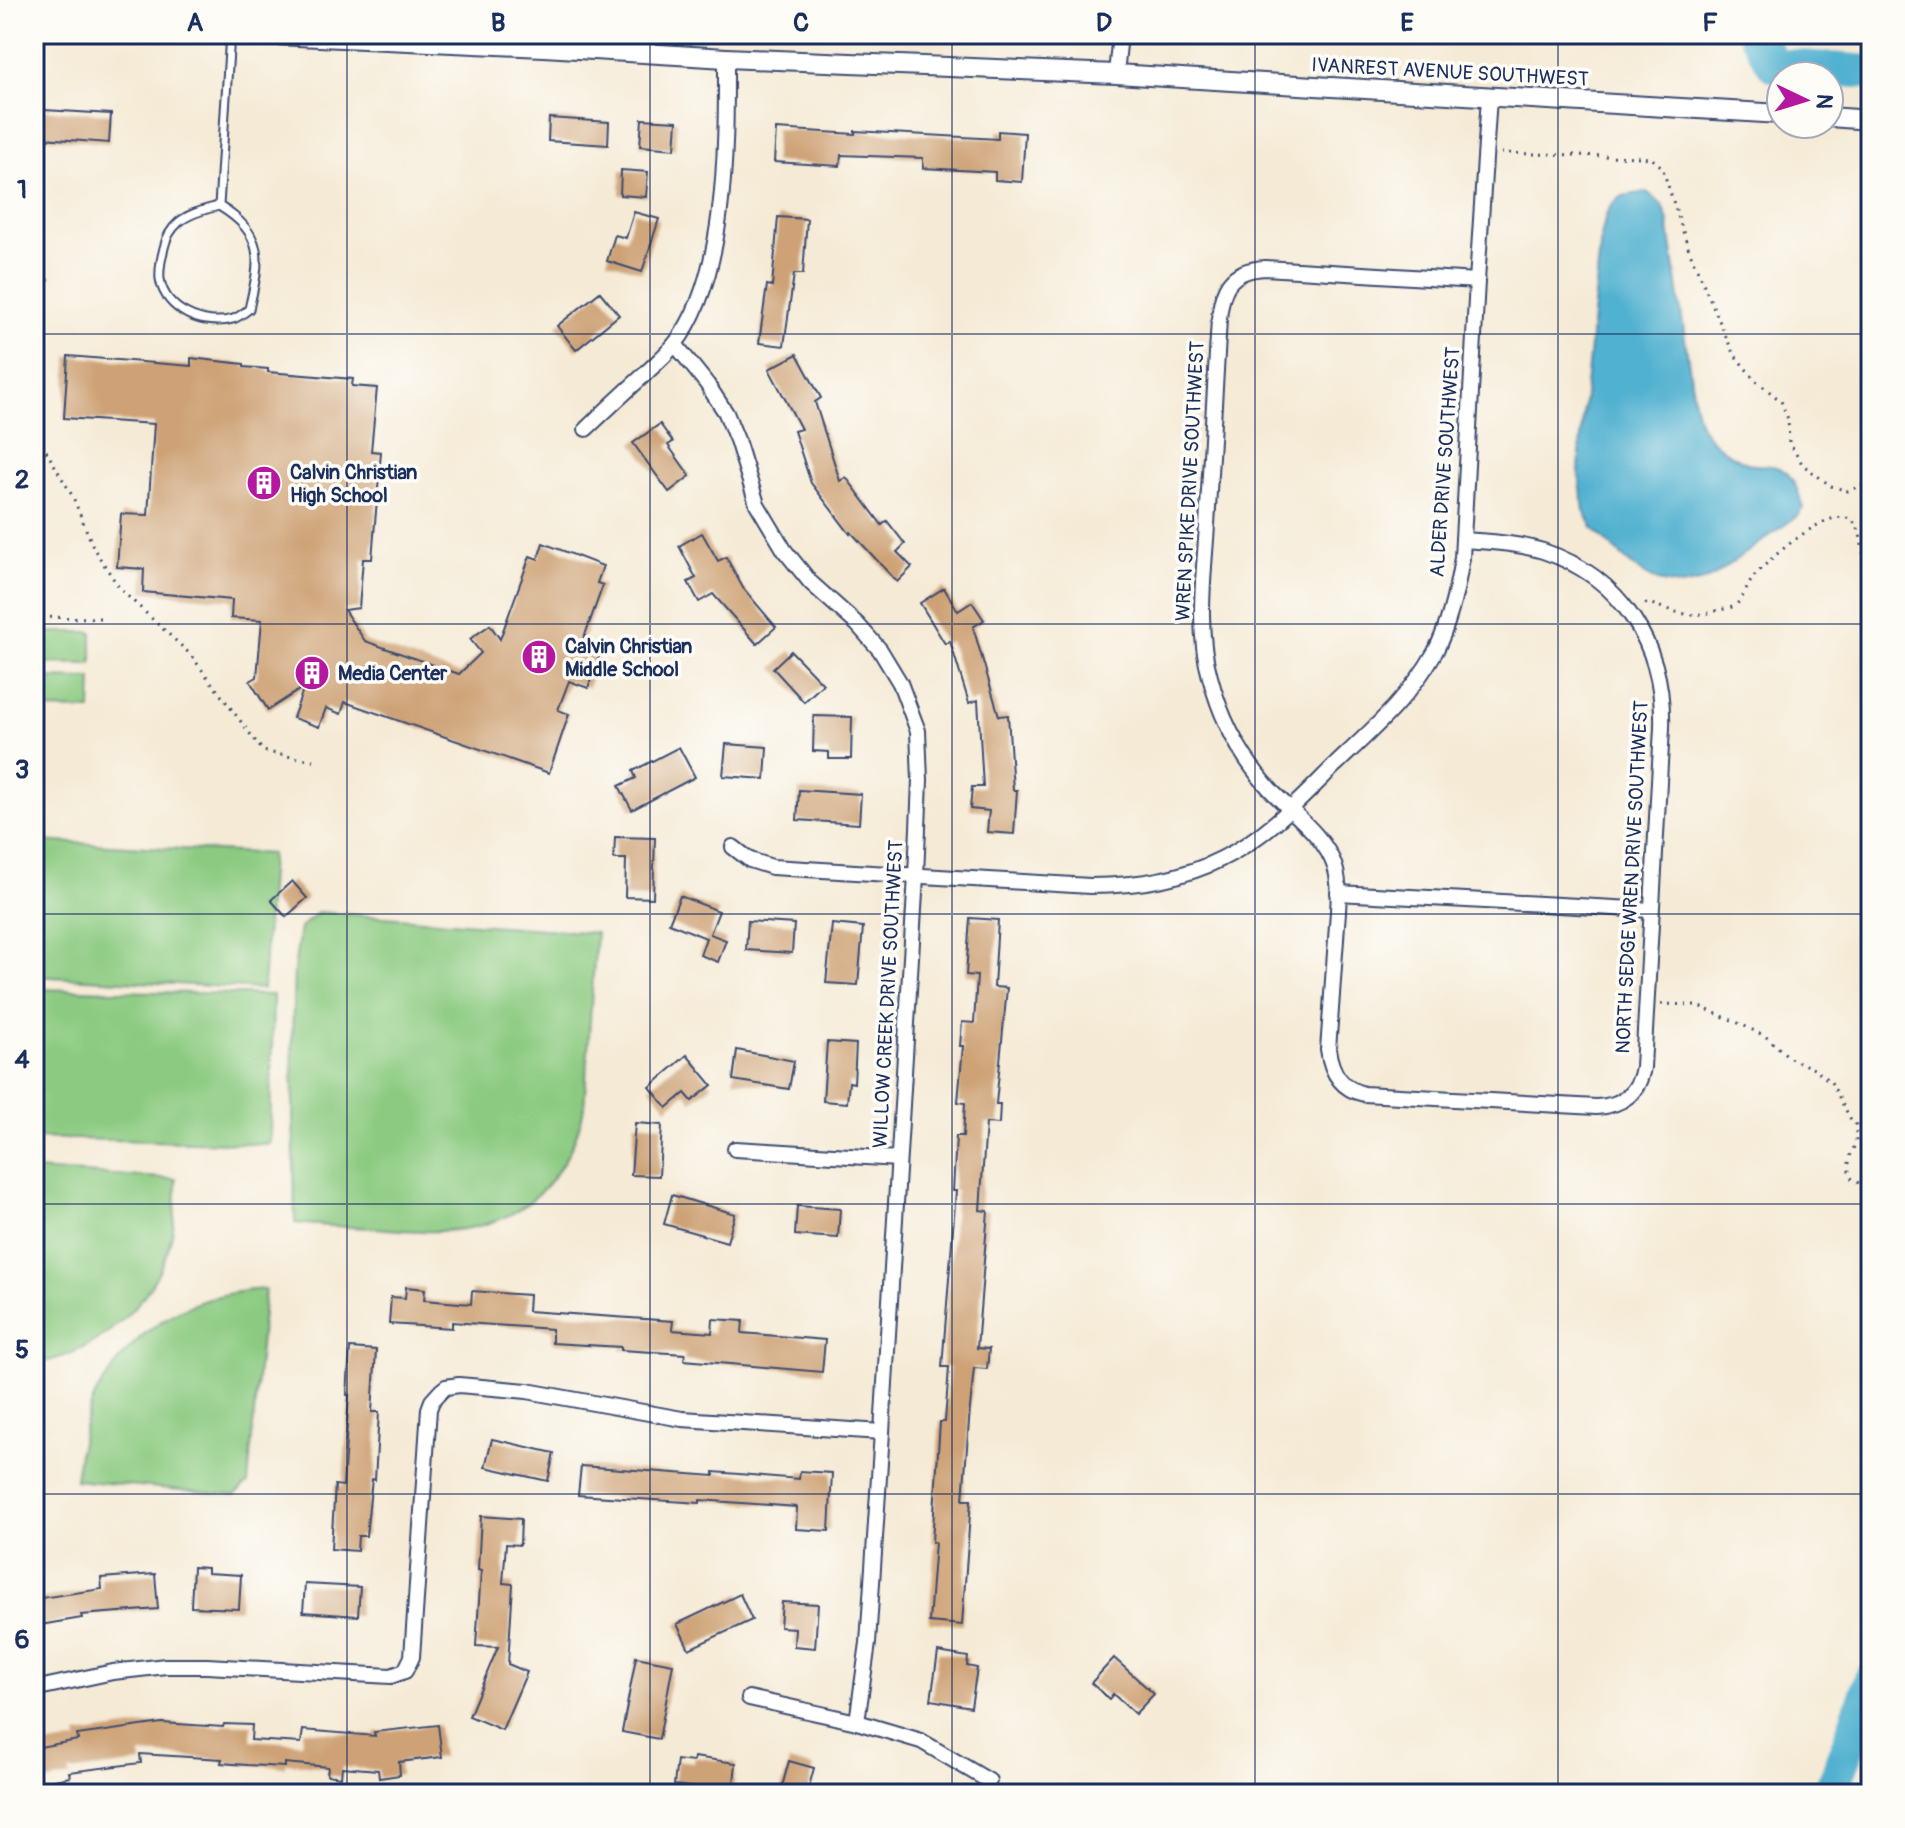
<svg xmlns="http://www.w3.org/2000/svg" width="1905" height="1828" font-family="Pangolin,sans-serif">
<rect width="100%" height="100%" fill="#fdfcf7"/>
<filter id="ink" filterUnits="userSpaceOnUse"><feTurbulence type="fractalNoise" baseFrequency=".0125" numOctaves="2"/><feDisplacementMap in="SourceGraphic" scale="16" xChannelSelector="R" yChannelSelector="G"/><feConvolveMatrix kernelMatrix="1 2 1 2 8 2 1 2 1" color-interpolation-filters="sRGB"/></filter>
<filter id="wash" filterUnits="userSpaceOnUse"><feTurbulence type="fractalNoise" baseFrequency=".006" numOctaves="4" result="noise"/><feDisplacementMap in="SourceGraphic" scale="32" xChannelSelector="R" yChannelSelector="G"/><feGaussianBlur stdDeviation="1.8" result="paint"/><feColorMatrix in="noise" values="0 0 0 0 0 0 0 0 0 0 0 0 0 0 0 0 0 1.4 0 .05"/><feComposite in="paint" operator="in"/></filter>
<g filter="url(#wash)">
<rect width="100%" height="100%" fill="#f5ead5"/>
<g fill="#8bca80" stroke="#537c6f" stroke-width="2">
<polygon points="34,632 92,632 92,664 34,663"/>
<polygon points="34,678 92,679 91,710 34,709"/>
<polygon points="38,841 271,854 263,989 34,976 34,919"/>
<path d="M318 912 596 933 584 1108C573 1160 540 1209 486 1224 450 1235 412 1231 375 1228 349 1227 322 1226 295 1223L292 1045 294 969 300 928Z"/>
<polygon points="34,989 273,995 270,1144 34,1138"/>
<path d="M34 1170 176 1179C176 1198 176 1217 172 1235 156 1301 101 1353 34 1364Z"/>
<path d="M265 1289 248 1483 235 1495 75 1480C79 1451 83 1422 95 1396 99 1388 104 1382 109 1375 145 1319 200 1293 265 1289Z"/>
</g>
<path fill="#51b1d0" stroke="#367097" stroke-width="2" d="M1647 192 1662 205 1668 221 1694 401C1696 409 1697 418 1701 426 1709 442 1733 459 1751 464 1759 467 1768 464 1776 467 1793 471 1799 493 1803 508L1797 516 1714 576 1703 581 1682 586 1658 581 1635 568 1614 549 1594 529 1584 511 1579 473 1581 435 1601 237 1606 215 1612 204 1623 196Z"/>
<g fill="none" stroke-linecap="round" stroke-linejoin="round">
<g stroke="#51b1d0" stroke-width="34">
<polyline points="1755,34 1774,65 1871,72"/>
<polyline points="1828,1794 1836,1779 1871,1679"/>
</g>
</g>
<g id="blocks">
<g fill="#cea276">
<polygon points="44,110 111,114 109,143 43,138"/>
<polygon points="549,118 609,122 608,145 548,141"/>
<polygon points="642,119 677,121 675,149 640,146"/>
<polygon points="776,129 855,134 855,131 998,139 998,131 1025,133 1022,182 995,180 995,172 923,168 923,158 841,155 840,166 774,162"/>
<polygon points="621,170 648,172 646,197 620,195"/>
<polygon points="634,212 659,219 642,272 607,261 615,235 626,238"/>
<polygon points="778,217 807,219 803,274 794,274 784,346 759,343 767,285 772,286"/>
<polygon points="600,292 619,315 576,350 557,326"/>
<polygon points="797,354 821,398 815,402 840,481 846,477 882,525 887,521 905,544 897,552 912,567 897,582 851,532 850,534 811,483 794,431 801,429 769,369"/>
<polygon points="68,356 191,366 191,358 244,364 244,367 268,369 268,372 353,379 352,386 377,388 371,451 381,452 372,559 363,559 359,608 344,610 365,641 459,674 481,653 470,639 490,625 500,639 530,556 538,559 543,543 603,566 597,583 603,585 580,649 599,656 588,688 569,681 558,710 569,714 549,773 345,702 341,714 326,708 319,727 293,718 304,687 268,710 250,681 257,677 262,620 231,618 232,600 143,592 144,569 117,567 121,514 148,515 154,424 64,418"/>
<polygon points="660,424 673,442 668,445 690,476 669,492 633,443"/>
<polygon points="702,533 718,561 726,557 743,588 776,627 757,644 713,594 699,602 688,582 696,578 679,546"/>
<polygon points="944,588 958,611 972,602 984,620 973,627 999,716 1008,715 1013,790 1017,790 1014,834 987,832 989,811 970,809 972,787 983,787 978,700 969,703 950,641 945,644 920,603"/>
<polygon points="791,651 823,684 804,702 773,668"/>
<polygon points="814,716 852,717 851,759 829,759 829,752 813,751"/>
<polygon points="726,744 767,747 765,779 723,776"/>
<polygon points="679,747 695,777 632,810 619,786 636,778 633,771"/>
<polygon points="799,790 861,794 859,824 797,820"/>
<polygon points="615,837 655,838 653,898 625,897 626,859 614,859"/>
<polygon points="292,881 307,898 286,917 271,900"/>
<polygon points="680,896 719,911 710,934 726,940 718,962 700,955 706,938 669,923"/>
<polygon points="970,918 998,920 994,987 1007,988 996,1104 1000,1104 999,1124 986,1123 980,1210 988,1211 977,1348 989,1349 987,1369 974,1368 970,1408 963,1500 971,1500 962,1625 929,1622 935,1542 932,1542 940,1422 945,1422 949,1367 942,1367 956,1191 953,1191 956,1136 963,1136 965,1103 958,1102 963,1046 960,1046 962,1022 974,1023 977,976 966,975"/>
<polygon points="748,921 794,924 792,953 746,950"/>
<polygon points="832,924 863,927 858,985 826,983"/>
<polygon points="827,1042 856,1044 854,1083 849,1082 847,1103 823,1101"/>
<polygon points="737,1050 794,1061 789,1089 733,1080"/>
<polygon points="687,1055 712,1085 692,1101 685,1093 667,1108 650,1087"/>
<polygon points="635,1123 662,1125 659,1176 631,1175"/>
<polygon points="672,1195 735,1214 727,1242 664,1224"/>
<polygon points="797,1206 840,1209 838,1238 795,1235"/>
<polygon points="406,1287 425,1289 424,1300 471,1304 472,1291 529,1295 528,1311 673,1321 672,1330 712,1333 713,1319 743,1321 742,1333 825,1340 822,1372 684,1360 685,1354 621,1350 621,1347 552,1343 552,1329 452,1322 452,1328 389,1324 391,1297 405,1298"/>
<polygon points="350,1348 376,1350 372,1412 379,1412 375,1480 372,1479 366,1536 358,1536 357,1551 331,1549 335,1485 343,1486 349,1395 347,1395"/>
<polygon points="492,1439 554,1453 548,1481 485,1467"/>
<polygon points="581,1466 714,1476 714,1472 799,1479 800,1471 832,1473 829,1531 796,1529 797,1507 700,1500 700,1503 578,1495"/>
<polygon points="481,1516 521,1519 520,1545 506,1544 503,1583 513,1584 508,1664 527,1672 502,1730 469,1716 498,1647 476,1646 481,1571 478,1570"/>
<polygon points="193,1567 207,1568 207,1573 241,1575 239,1609 191,1607"/>
<polygon points="155,1574 158,1609 81,1615 82,1618 34,1626 34,1599 102,1589 101,1578"/>
<polygon points="305,1584 360,1587 358,1616 303,1612"/>
<polygon points="740,1594 752,1620 689,1649 677,1624"/>
<polygon points="782,1602 818,1604 815,1648 794,1646 795,1628 780,1627"/>
<polygon points="938,1652 968,1657 967,1666 977,1668 971,1707 931,1700"/>
<polygon points="636,1657 673,1664 659,1739 622,1732"/>
<polygon points="1114,1658 1154,1694 1135,1714 1113,1694 1109,1699 1091,1683"/>
<polygon points="162,1723 223,1727 224,1724 252,1725 251,1740 301,1743 303,1730 375,1736 374,1732 438,1725 442,1757 399,1762 400,1775 379,1778 378,1770 342,1767 341,1777 327,1775 328,1767 285,1763 285,1767 247,1765 221,1763 222,1759 140,1754 141,1763 69,1772 70,1777 34,1784 34,1748 78,1740 77,1735"/>
<polygon points="694,1757 736,1763 733,1793 674,1785 677,1760 693,1762"/>
<polygon points="789,1761 814,1768 807,1794 780,1794"/>
</g>
</g>
</g>
<g filter="url(#ink)">
<use href="#blocks" fill-opacity="0" stroke="#3c4b70" stroke-width="2"/>
<g fill="none" stroke-linecap="round" stroke-linejoin="round">
<defs>
<g id="service">
<path d="M219 206C267 235 260 261 249 309 244 313 239 317 233 319 204 327 165 311 160 279 159 268 161 259 164 248 166 238 171 229 179 222 190 213 206 209 219 206Z"/>
<polyline points="219,206 230,34"/>
</g>
<g id="minor">
<polyline points="1116,74 1120,34"/>
<polyline points="675,344 707,384 726,413 737,440 757,504 785,551 811,583 857,624 880,650 900,683 918,731 920,780 916,876 882,1432 868,1643 857,1722"/>
<path d="M586 429C605 411 624 393 644 375 654 365 666 355 675 344 728 276 726 141 726 58"/>
<path d="M1463 540C1489 542 1517 543 1543 551 1622 577 1665 646 1662 728L1643 1067C1639 1093 1622 1106 1596 1107L1364 1094C1341 1089 1331 1072 1328 1049 1331 1013 1333 976 1336 940 1337 916 1342 890 1335 867 1324 834 1291 813 1269 788 1240 756 1221 719 1210 677 1196 628 1204 575 1207 525 1211 457 1215 388 1219 319 1222 287 1230 270 1265 268L1477 281"/>
<path d="M733 847 750 860 772 867 1090 886C1136 886 1180 880 1221 859 1265 838 1300 800 1334 766 1371 731 1410 697 1435 652 1450 623 1457 590 1462 558L1477 281 1489 97"/>
<polyline points="1338,893 1651,910"/>
<polyline points="735,1149 898,1159"/>
<polyline points="34,1689 113,1672 166,1666 207,1666 391,1676 405,1671 412,1657 429,1409 432,1401 441,1391 446,1387 459,1385 527,1391 682,1419 882,1432"/>
<polyline points="749,1698 857,1722 921,1741 989,1781"/>
</g>
<g id="tertiary">
<polyline points="253,34 544,47 726,58 1116,74 1781,114"/>
<polyline points="1829,117 1871,120"/>
</g>
</defs>
<use href="#service" stroke="#3c4b70" stroke-width="11"/>
<use href="#minor" stroke="#3c4b70" stroke-width="18"/>
<use href="#tertiary" stroke="#3c4b70" stroke-width="22"/>
<g stroke="#3c4b70" stroke-width="3" stroke-dasharray="2 6" stroke-linecap="butt">
<polyline points="1501,153 1643,157 1652,159 1662,167 1689,250 1733,353 1755,380 1781,401 1788,419 1789,443 1803,465 1831,486 1848,491 1871,482"/>
<polyline points="34,285 50,280"/>
<polyline points="34,430 73,497 94,549 120,589 190,654 263,751 286,756 319,761"/>
<path d="M1645 604 1648 603C1665 608 1683 617 1702 614 1708 614 1714 611 1719 610 1723 609 1728 609 1732 607 1743 602 1746 587 1753 578 1766 561 1827 507 1849 519 1867 528 1857 556 1871 567"/>
<polyline points="34,617 100,618"/>
<polyline points="1661,1004 1696,1005 1734,1021 1765,1036 1790,1058 1814,1069 1831,1082 1850,1118 1856,1125 1856,1143 1851,1153 1848,1168 1852,1179 1871,1190"/>
</g>
<use href="#service" stroke="#fff" stroke-width="7"/>
<use href="#minor" stroke="#fff" stroke-width="14"/>
<use href="#tertiary" stroke="#fff" stroke-width="18"/>
</g>
</g>
<path fill="none" stroke="#1b2f5e" stroke-width="2" stroke-opacity="0.55" d="M347 34V1794M650 34V1794M952 34V1794M1255 34V1794M1558 34V1794M34 334H1871M34 624H1871M34 914H1871M34 1204H1871M34 1494H1871"/>
<defs>
<symbol id="building-disc" viewBox="-11 -11 22 22"><circle r="9.5" fill="#b5179e" stroke="#fdfcf7"/><path d="M-4-6H4V6H1V3H-1V6H-4ZM-2.5-4.3h1.7v1.8h-1.7ZM.8-4.3h1.7v1.8H.8ZM-2.5-1h1.7V.8h-1.7ZM.8-1h1.7V.8H.8Z" fill="#fff"/></symbol>
</defs>
<g fill-rule="evenodd">
<use href="#building-disc" x="244" y="463" width="40" height="40"/>
<use href="#building-disc" x="519" y="637" width="40" height="40"/>
<use href="#building-disc" x="292" y="653" width="40" height="40"/>
</g>
<g text-anchor="middle" dominant-baseline="central" stroke-width="7" stroke-linejoin="round" paint-order="stroke">
<g font-size="20" fill="#1b2f5e" stroke="#fdfcf7">
<text transform="translate(1450 72) rotate(3)">IVANREST AVENUE SOUTHWEST</text>
<text transform="translate(1445 462) rotate(-86)">ALDER DRIVE SOUTHWEST</text>
<text transform="translate(1190 481) rotate(-87)">WREN SPIKE DRIVE SOUTHWEST</text>
<text transform="translate(1632 877) rotate(-87)">NORTH SEDGE WREN DRIVE SOUTHWEST</text>
<text transform="translate(888 994) rotate(-87)">WILLOW CREEK DRIVE SOUTHWEST</text>
</g>
<g font-size="20" font-weight="bold" fill="#1b2f5e" stroke="#fdfcf7" text-anchor="start">
<text x="290" y="472">Calvin Christian<tspan x="290" dy="23">High School</tspan></text>
<text x="565" y="646">Calvin Christian<tspan x="565" dy="23">Middle School</tspan></text>
<text x="338" y="673">Media Center</text>
</g>
</g>
<rect width="1905" height="1828" fill="none" stroke="#fdfcf7" stroke-width="88"/>
<g transform="translate(1805 100) rotate(94)"><circle r="38" fill="#fdfcf7" stroke="#a3aaba" stroke-width="2"/>
<path d="M0-6L14 30L0 20L-14 30Z" fill="#b5179e"/>
<text y="-12" font-size="22" font-weight="bold" text-anchor="middle" fill="#1b2f5e">N</text>
</g>
<rect x="44" y="44" width="1817" height="1740" fill="none" stroke="#1b2f5e" stroke-width="3"/>
<g font-size="26" text-anchor="middle" font-weight="bold" fill="#1b2f5e">
<text x="195" y="31">A</text>
<text x="498" y="31">B</text>
<text x="801" y="31">C</text>
<text x="1104" y="31">D</text>
<text x="1407" y="31">E</text>
<text x="1710" y="31">F</text>
<text x="22" y="198">1</text>
<text x="22" y="488">2</text>
<text x="22" y="778">3</text>
<text x="22" y="1068">4</text>
<text x="22" y="1358">5</text>
<text x="22" y="1648">6</text>
</g>
</svg>
